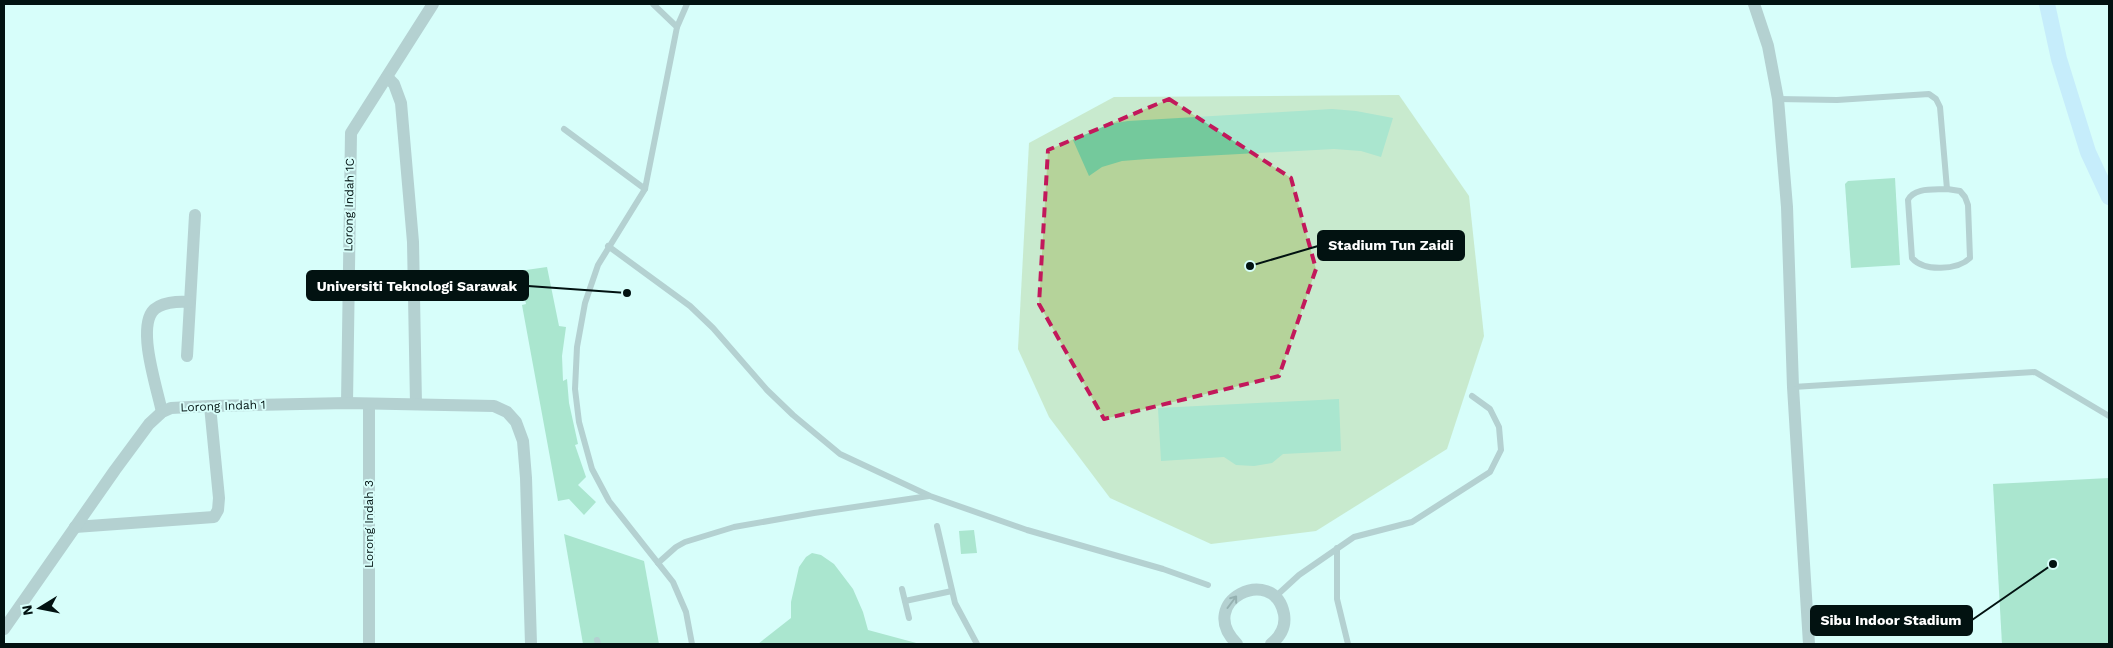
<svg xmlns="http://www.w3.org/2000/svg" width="2113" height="648" font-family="'Work Sans',sans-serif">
<rect width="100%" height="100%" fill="#d7fefa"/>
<polygon fill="#b5d39a" points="1399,95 1469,196 1484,336 1447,449 1316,531 1211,544 1110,498 1049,417 1018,349 1029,143 1114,97"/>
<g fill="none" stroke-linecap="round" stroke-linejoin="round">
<polyline stroke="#b2d9fc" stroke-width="16" points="2047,4 2059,59 2088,152 2109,197"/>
</g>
<g fill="#74c99c">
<polygon points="1332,109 1356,111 1393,118 1381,157 1361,151 1334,149 1147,159 1122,161 1102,167 1089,176 1073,140 1109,124 1128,121"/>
<polygon points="1895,178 1900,265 1851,268 1845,184 1848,181"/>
<polygon points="547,267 559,326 566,327 562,356 563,381 567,379 569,403 578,444 575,445 586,477 578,485 596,502 584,515 569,499 558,501 522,305 526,304 519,271"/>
<polygon points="1339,399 1341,451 1283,454 1272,463 1254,466 1236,465 1224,457 1161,461 1158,408"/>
<polygon points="2109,478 2109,644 2002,644 1993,484"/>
<polygon points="974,530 977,553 961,554 959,531"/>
<polygon points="564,534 644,561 659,644 583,644"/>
<polygon points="812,553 821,555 834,564 853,589 863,612 868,630 920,644 758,644 791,618 791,602 799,567 806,557"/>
</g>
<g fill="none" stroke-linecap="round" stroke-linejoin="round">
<g stroke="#899ba1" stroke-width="6">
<polyline points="653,4 677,27 645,189 598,265 585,303 577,347 575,389 579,422 592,469 609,501 673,582 686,612 692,644"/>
<polyline points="677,27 687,4"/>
<polyline points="1778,99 1837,100 1929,94 1936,99 1940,107 1947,189"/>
<polyline points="564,129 645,189"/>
<path d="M1947 189 1960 191 1965 197 1968 205 1970 258C1958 270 1924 272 1912 258L1908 200C1914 187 1935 190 1947 189Z"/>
<polyline points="608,246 690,306 713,328 767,390 793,415 840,454 930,496 1027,530 1163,569 1208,585"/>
<polyline points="1793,387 2035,372 2109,416"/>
<polyline points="937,526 955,603 977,644"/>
<polyline points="1337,548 1337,599 1348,644"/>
<polyline points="658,563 676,547 685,542 734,527 814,513 929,496"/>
<polyline points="902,589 909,618"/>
<polyline points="1275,597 1299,575 1354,537 1412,522 1490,472 1501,450 1499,427 1490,409 1472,396"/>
<polyline points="905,601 952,591"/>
<polyline points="597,640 598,644"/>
</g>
<g stroke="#899ba1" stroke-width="12">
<polyline points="1754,4 1768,46 1778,99 1787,207 1793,387 1809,644"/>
<polyline points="387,77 394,84 401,103 413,242 416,404"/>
<polyline points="187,356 195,215"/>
<polyline points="347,403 351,133 433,4"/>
<polyline points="369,404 369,644"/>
<path d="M162 412C157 388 138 332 152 312 159 302 179 301 189 302"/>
<polyline points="75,527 214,517 218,510 219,498 210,406"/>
<polyline points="4,629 115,470 149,424 162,412 171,408 210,406 347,403 494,406 507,412 516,422 523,441 526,478 531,644"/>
<path d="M1237 644C1194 601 1274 563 1284 614 1286 626 1281 636 1271 644"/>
</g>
</g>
<defs><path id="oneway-shaft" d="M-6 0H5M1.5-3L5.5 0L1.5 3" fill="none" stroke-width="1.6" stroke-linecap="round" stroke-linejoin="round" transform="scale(1.25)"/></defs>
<use stroke="#465659" href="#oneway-shaft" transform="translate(1232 602) rotate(-53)"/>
<path d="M0 0H2113V648H0ZM1169 99 1291 178 1316 269 1279 376 1104 419 1039 304 1048 150Z" fill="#d7fefa" fill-opacity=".55" fill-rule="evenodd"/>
<path fill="none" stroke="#c2185b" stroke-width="4" stroke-dasharray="10 6" stroke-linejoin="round" d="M1169 99 1291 178 1316 269 1279 376 1104 419 1039 304 1048 150Z"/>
<g text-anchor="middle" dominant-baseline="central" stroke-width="4" stroke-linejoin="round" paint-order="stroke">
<g font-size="12" fill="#021211" stroke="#d7fefa">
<text transform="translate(349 205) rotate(-89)">Lorong Indah 1C</text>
<text transform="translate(223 406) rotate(-2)">Lorong Indah 1</text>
<text transform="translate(369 524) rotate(-90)">Lorong Indah 3</text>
</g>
</g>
<path fill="none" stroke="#021211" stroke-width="2" d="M1250 266L1318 246M627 293L528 286M2053 564L1972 620"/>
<g fill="#021211" stroke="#d7fefa" stroke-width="2">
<circle cx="1250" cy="266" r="5"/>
<circle cx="627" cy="293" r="5"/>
<circle cx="2053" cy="564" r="5"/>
</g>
<g fill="#021211" stroke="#021211" stroke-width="2">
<rect x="1318" y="231" width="146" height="29" rx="5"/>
<rect x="307" y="271" width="221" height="29" rx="5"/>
<rect x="1811" y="606" width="161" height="29" rx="5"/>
</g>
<g font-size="14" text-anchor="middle" font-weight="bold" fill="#fff">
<text x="1391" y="250">Stadium Tun Zaidi</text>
<text x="417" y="291">Universiti Teknologi Sarawak</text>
<text x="1891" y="625">Sibu Indoor Stadium</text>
</g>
<rect width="2113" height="648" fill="none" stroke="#021211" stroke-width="10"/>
<g transform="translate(40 608) rotate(260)" stroke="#d7fefa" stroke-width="4" paint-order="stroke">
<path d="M0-4L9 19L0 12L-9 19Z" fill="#021211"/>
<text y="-8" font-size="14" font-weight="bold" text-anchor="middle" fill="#021211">N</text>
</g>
</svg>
